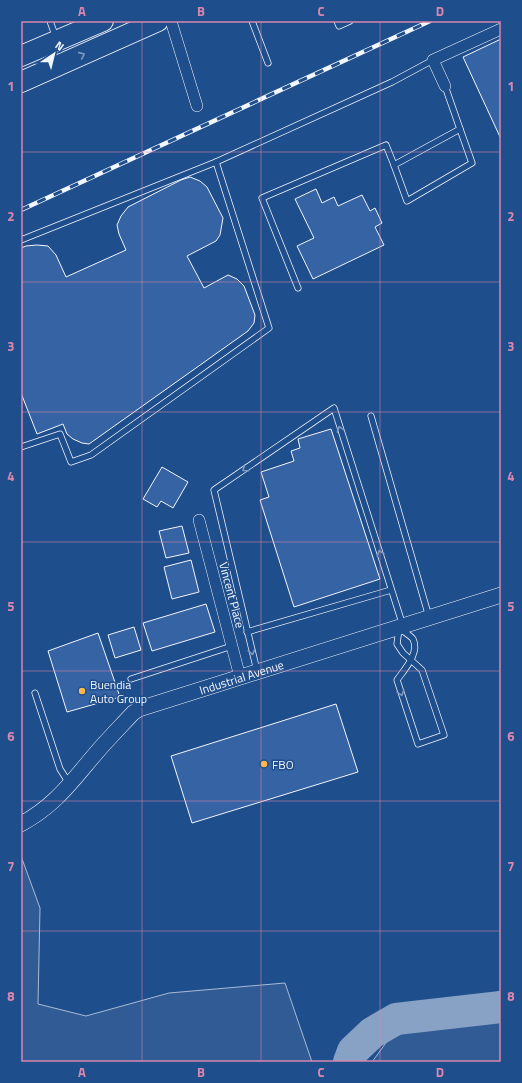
<svg xmlns="http://www.w3.org/2000/svg" width="522" height="1083" font-family="'Titillium Web',sans-serif">
<rect width="100%" height="100%" fill="#1f4e8c"/>
<g fill="#305b95" stroke="#a8bbd7">
<polygon points="21,856 40,908 38,1004 86,1016 169,993 285,983 312,1062 21,1062"/>
<polygon points="501,1021 501,1062 372,1062 388,1040 403,1033"/>
</g>
<g fill="none" stroke-linecap="round" stroke-linejoin="round">
<polyline stroke="#88a2c6" stroke-width="32" points="349,1062 353,1051 372,1033 396,1019 501,1007"/>
</g>
<g fill="#3563a3" stroke="#f2f6ff">
<polygon points="501,39 501,139 463,57"/>
<polygon points="190,177 200,181 207,187 223,218 220,235 216,241 187,256 204,288 228,275 237,279 244,286 255,315 254,323 248,331 89,444 82,443 73,439 67,434 63,424 37,434 21,393 21,248 26,246 37,245 48,246 56,255 66,277 126,250 119,234 117,225 121,216 128,207 181,180"/>
<polygon points="316,189 322,203 334,197 338,206 362,195 370,211 375,208 382,223 375,227 384,245 313,279 297,246 314,238 295,199"/>
<polygon points="331,429 380,579 294,607 260,500 269,497 261,472 294,461 291,451 300,448 298,439"/>
<polygon points="162,467 188,482 173,508 161,501 157,507 143,499"/>
<polygon points="182,526 189,553 166,558 159,531"/>
<polygon points="191,560 199,592 172,599 164,567"/>
<polygon points="206,604 215,632 152,651 143,623"/>
<polygon points="134,627 141,650 115,658 108,635"/>
<polygon points="98,633 120,697 67,712 48,651"/>
<polygon points="336,704 358,772 192,823 171,756"/>
</g>
<g fill="none" stroke-linecap="round" stroke-linejoin="round">
<defs>
<g id="lane">
<polyline points="50,21 56,38"/>
<polyline points="252,21 268,63"/>
<polyline points="337,21 339,26 350,21"/>
<polyline points="216,162 392,82 433,60"/>
<polyline points="394,165 407,201 472,163 460,129"/>
<polyline points="21,240 216,162 269,328 91,455 71,462 60,434 21,447"/>
<polyline points="298,288 262,198 386,145 394,165 460,129 445,86"/>
<polyline points="371,416 429,617"/>
<path d="M399 628 397 644 403 653 422 670 444 735 418 744 397 680C404 670 420 653 413 639 410 635 404 632 400 629"/>
<polyline points="247,632 391,590"/>
<polyline points="257,671 214,490 334,408 403,626"/>
<polyline points="131,679 232,646"/>
<polyline points="35,693 60,769 69,783"/>
</g>
<g id="street">
<polyline points="171,21 197,106"/>
<polyline points="445,86 433,60 501,29"/>
<polyline points="199,520 240,677"/>
</g>
<g id="secondary">
<path id="s1" d="M21 824C56 805 72 781 97 752 108 739 121 726 133 713L139 709 501 595"/>
</g>
<g id="highway">
<polyline points="21,56 103,21"/>
<polyline points="21,82 158,21"/>
</g>
</defs>
<use href="#lane" stroke="#f2f6ff" stroke-width="7"/>
<use href="#street" stroke="#f2f6ff" stroke-width="12"/>
<use href="#secondary" stroke="#f2f6ff" stroke-width="16"/>
<use href="#highway" stroke="#f2f6ff" stroke-width="22"/>
<use href="#lane" stroke="#1f4e8c" stroke-width="5.5"/>
<use href="#street" stroke="#1f4e8c" stroke-width="11"/>
<use href="#secondary" stroke="#1f4e8c" stroke-width="15"/>
<use href="#highway" stroke="#1f4e8c" stroke-width="20"/>
<defs>
<polyline id="rail" points="21,210 430,21"/>
</defs>
<use href="#rail" stroke="#f2f6ff" stroke-width="4.5"/>
<use href="#rail" stroke="#1f4e8c" stroke-width="3" stroke-dasharray="9" stroke-linecap="butt"/>
</g>
<defs><path id="oneway-chevron" d="M-2-3.5L2.5 0L-2 3.5" fill="none" stroke-width="1.6" stroke-linecap="round" stroke-linejoin="round"/></defs>
<g stroke="#7e9ac0">
<use href="#oneway-chevron" transform="translate(82 55) rotate(-24)"/>
<use href="#oneway-chevron" transform="translate(340 429) rotate(-108)"/>
<use href="#oneway-chevron" transform="translate(245 469) rotate(145)"/>
<use href="#oneway-chevron" transform="translate(380 553) rotate(-108)"/>
<use href="#oneway-chevron" transform="translate(252 652) rotate(76)"/>
<use href="#oneway-chevron" transform="translate(401 693) rotate(72)"/>
</g>
<path fill="none" stroke="#da87ad" stroke-width="1" stroke-opacity="0.55" d="M142 21V1062M261 21V1062M380 21V1062M21 152H501M21 282H501M21 412H501M21 542H501M21 671H501M21 801H501M21 931H501"/>
<g fill="#ffb74d" stroke="#1f4e8c" stroke-width="1.5">
<circle cx="82" cy="691" r="4"/>
<circle cx="264" cy="764" r="4"/>
</g>
<g text-anchor="middle" dominant-baseline="central" stroke-width="3" stroke-linejoin="round" paint-order="stroke">
<g font-size="12" fill="#f2f6ff" stroke="#1f4e8c">
<text transform="translate(232 595) rotate(75)">Vincent Place</text>
<text stroke="none"><textPath href="#s1" startOffset="273">Industrial Avenue</textPath></text>
</g>
<g font-size="12" fill="#f2f6ff" stroke="#1f4e8c" text-anchor="start">
<text x="90" y="684">Buendia<tspan x="90" dy="14">Auto Group</tspan></text>
<text x="272" y="764">FBO</text>
</g>
</g>
<rect width="522" height="1083" fill="none" stroke="#1f4e8c" stroke-width="44"/>
<g transform="translate(54 54) rotate(35)" stroke="#1f4e8c" stroke-width="3" paint-order="stroke">
<path d="M0-3L7 15L0 10L-7 15Z" fill="#f2f6ff"/>
<text y="-6" font-size="11" font-weight="bold" text-anchor="middle" fill="#f2f6ff">N</text>
</g>
<rect x="22" y="22" width="478" height="1039" fill="none" stroke="#da87ad" stroke-width="1.5"/>
<g font-size="13" text-anchor="middle" font-weight="bold" fill="#da87ad">
<text x="82" y="16">A</text>
<text x="201" y="16">B</text>
<text x="321" y="16">C</text>
<text x="440" y="16">D</text>
<text x="11" y="91">1</text>
<text x="511" y="91">1</text>
<text x="11" y="221">2</text>
<text x="511" y="221">2</text>
<text x="11" y="351">3</text>
<text x="511" y="351">3</text>
<text x="11" y="481">4</text>
<text x="511" y="481">4</text>
<text x="11" y="611">5</text>
<text x="511" y="611">5</text>
<text x="11" y="741">6</text>
<text x="511" y="741">6</text>
<text x="11" y="871">7</text>
<text x="511" y="871">7</text>
<text x="11" y="1001">8</text>
<text x="511" y="1001">8</text>
<text x="82" y="1077">A</text>
<text x="201" y="1077">B</text>
<text x="321" y="1077">C</text>
<text x="440" y="1077">D</text>
</g>
</svg>
